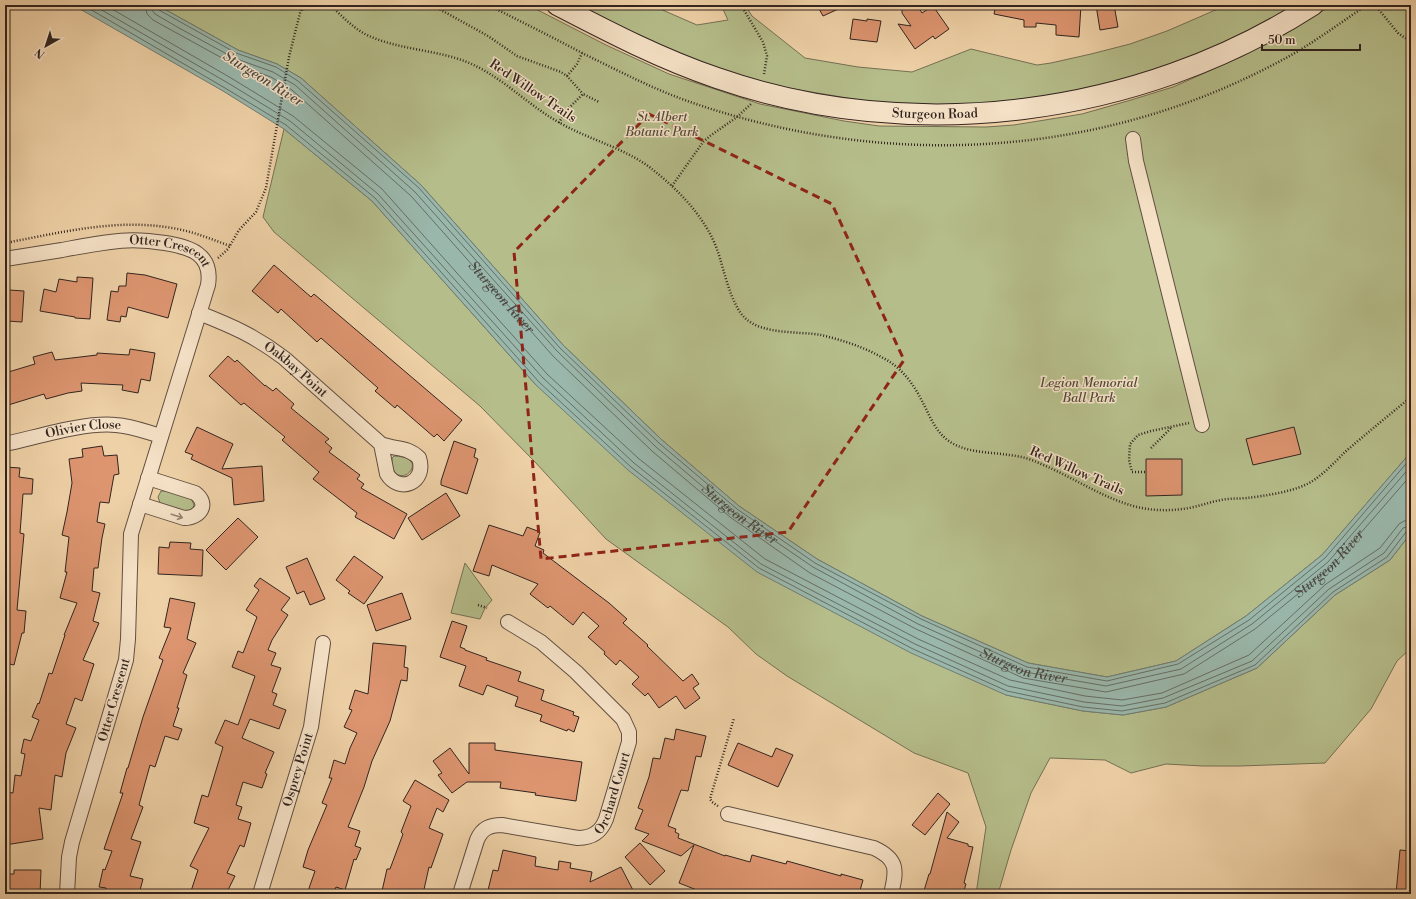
<svg xmlns="http://www.w3.org/2000/svg" width="1416" height="899" font-family="'Libre Bodoni',serif">
<rect width="100%" height="100%" fill="#efd1a7"/>
<filter id="stains"><feTurbulence type="fractalNoise" baseFrequency=".005" numOctaves="4"/><feColorMatrix values="0 0 0 0 .2 0 0 0 0 .09 0 0 0 0 .02 0 0 0 .5 -.17"/></filter>
<radialGradient id="worn" r=".72"><stop offset=".6" stop-color="#630" stop-opacity="0"/><stop offset="1" stop-color="#630" stop-opacity=".3"/></radialGradient>
<g fill="#b5bd8a" stroke="#747054">
<polygon points="157,5 528,5 606,45 669,74 760,104 844,121 879,126 986,127 1014,125 1082,114 1131,100 1173,87 1243,56 1333,5 1411,5 1411,452 1322,555 1246,616 1176,661 1107,677 1028,663 922,616 817,559 739,506 662,440 563,345 421,185 301,78 277,64 238,50"/>
<polygon points="575,5 651,5 697,25 728,20 721,5 745,5 752,16 805,58 858,67 912,72 971,49 1037,65 1051,63 1091,54 1130,44 1167,31 1227,5 1296,5 1220,47 1109,85 1004,104 944,106 884,104 775,86 721,70 678,54"/>
<polygon points="284,129 372,201 536,385 1006,695 1083,711 1123,715 1166,707 1257,668 1335,595 1390,560 1411,533 1411,648 1397,661 1371,709 1325,763 1240,766 1203,766 1166,764 1131,773 1105,760 1050,758 1031,793 1011,850 998,894 976,894 986,827 968,773 914,753 787,676 756,654 728,627 606,539 535,462 480,406 274,232 263,217"/>
<path d="M394 456C430 457 404 487 394 471 392 468 392 462 392 458Z"/>
<polygon points="161,491 165,491 191,498 194,505 193,508 187,512 160,503 158,497"/>
<polygon points="465,563 492,600 485,608 480,619 451,613"/>
</g>
<polygon fill="#9ab7ab" stroke="#707c73" points="73,5 157,5 238,50 277,64 301,78 421,185 563,345 662,440 739,506 817,559 922,616 1028,663 1107,677 1176,661 1246,616 1322,555 1411,452 1411,533 1390,560 1335,595 1257,668 1166,707 1123,715 1083,711 1006,695 911,653 757,572 628,470 536,385 372,201 284,129 223,91"/>
<g fill="none" stroke-linecap="round" stroke-linejoin="round">
<g stroke="#666e65" stroke-width="1">
<polyline points="83,5 225,88 286,125 375,198 539,382 631,467 759,568 913,649 1007,691 1083,707 1122,711 1165,703 1255,665 1333,592 1387,557 1406,532 1411,531"/>
<polyline points="93,5 228,83 290,121 378,194 543,378 634,463 761,564 915,644 1008,686 1084,702 1122,706 1163,698 1252,661 1329,589 1384,553 1403,528 1411,526"/>
<polyline points="105,5 231,78 293,116 382,189 547,374 638,458 765,559 918,639 1010,680 1085,696 1122,700 1162,693 1249,655 1326,584 1380,548 1399,524 1404,521 1411,520"/>
<path id="s1" d="M145 5 147 14 153 20 231 63 271 77 292 90 411 196 553 356 652 451 730 517 810 573 916 629 1023 678 1106 692 1184 674 1255 629 1332 566 1411 475"/>
<path id="s2" d="M151 5 152 10 155 14 179 28 234 58 273 72 295 85 415 192 557 351 656 447 734 513 813 567 918 624 1025 672 1106 686 1181 669 1252 624 1328 562 1411 466"/>
<polyline points="156,5 159,10 236,53 276,67 298,81 419,188 560,348 659,443 737,509 815,563 921,619 1027,667 1107,681 1178,664 1249,620 1325,558 1411,458"/>
</g>
</g>
<g fill="#dd9570" stroke="#32241f">
<polygon points="817,5 847,5 823,16"/>
<polygon points="908,5 917,5 922,13 933,6 949,29 935,39 933,36 915,49 898,24 911,26 902,13 902,9"/>
<polygon points="996,5 1081,5 1079,37 1056,35 1056,25 1036,23 1036,27 1024,27 1024,20 994,14"/>
<polygon points="1096,5 1114,5 1118,27 1100,30"/>
<polygon points="853,19 867,21 867,19 881,21 877,42 850,39"/>
<polygon points="274,265 311,297 314,294 462,420 444,441 437,434 434,437 397,405 395,408 375,391 378,388 321,338 317,342 281,309 278,313 252,291"/>
<polygon points="127,273 145,275 177,284 168,318 128,307 126,317 121,316 120,322 107,320 111,291 118,292 119,286 126,286"/>
<polygon points="77,277 93,278 90,319 75,318 75,317 40,311 44,289 56,292 59,279 77,282"/>
<polygon points="9,290 24,291 22,322 7,321"/>
<polygon points="130,349 155,353 150,381 141,379 138,393 122,390 123,385 81,383 82,391 68,393 46,399 44,394 5,406 5,373 35,364 33,357 52,352 55,360 97,355 97,353 129,355"/>
<polygon points="228,356 235,362 237,360 265,386 265,385 273,391 276,388 294,404 291,408 329,439 325,442 332,448 329,452 360,475 357,479 364,484 361,488 407,514 394,539 355,517 357,513 313,479 319,472 282,440 285,437 244,403 241,405 209,376"/>
<polygon points="197,427 233,444 222,469 262,466 264,501 234,505 232,478 191,459 193,455 185,452"/>
<polygon points="1294,427 1301,454 1253,465 1246,439"/>
<polygon points="454,441 476,449 474,457 478,459 467,494 441,485 441,481"/>
<polygon points="102,446 104,456 117,455 119,474 114,475 109,503 100,502 97,522 105,524 102,538 98,568 94,568 92,591 100,593 93,621 99,623 83,660 94,664 82,701 75,698 66,724 76,728 66,753 62,777 55,775 51,810 39,808 43,839 5,845 5,792 13,793 15,775 21,776 25,754 21,753 24,739 31,741 39,720 32,717 38,703 39,704 49,673 52,674 65,635 64,635 77,603 60,598 67,572 65,572 69,537 62,535 67,512 72,483 69,459 83,457 82,449"/>
<polygon points="1146,459 1182,459 1182,495 1146,496"/>
<polygon points="5,467 20,468 19,477 33,479 32,494 23,494 20,533 24,534 17,610 26,611 24,633 22,633 14,665 5,663"/>
<polygon points="446,493 460,516 422,540 408,518"/>
<polygon points="238,518 258,537 226,570 206,550"/>
<polygon points="489,525 523,536 527,527 540,532 535,546 544,550 543,553 609,603 627,619 623,623 648,645 647,646 683,681 692,674 699,684 693,688 700,698 685,709 676,696 659,708 648,693 645,696 632,684 639,677 620,660 616,665 604,654 605,652 588,637 599,626 583,612 573,625 550,606 548,608 530,594 538,584 492,565 489,576 473,571"/>
<polygon points="170,542 191,543 190,549 203,550 202,576 158,574 159,547 169,548"/>
<polygon points="354,556 383,577 364,604 348,593 350,591 336,580"/>
<polygon points="307,558 325,599 310,605 304,591 297,594 286,567"/>
<polygon points="260,578 290,598 281,610 288,615 272,640 268,650 276,653 271,665 281,668 272,692 277,694 273,705 286,710 279,729 250,719 242,738 274,752 265,773 267,774 262,788 243,782 236,805 242,807 238,819 251,823 244,847 240,845 227,873 235,876 226,894 190,894 198,870 190,866 209,828 194,823 202,795 208,797 223,747 215,743 225,720 238,725 255,676 232,667 238,651 243,653 257,617 246,610 259,590 254,586"/>
<polygon points="402,593 411,619 376,631 367,605"/>
<polygon points="170,598 195,603 187,639 196,643 183,673 187,675 177,708 179,708 173,726 182,729 178,740 165,736 155,767 150,765 139,805 143,807 131,839 141,842 130,876 143,879 139,894 105,894 106,888 99,887 103,869 105,870 112,851 104,849 123,793 120,793 127,768 128,768 143,717 163,660 159,658 171,628 164,627"/>
<polygon points="452,621 467,626 460,647 465,649 465,650 487,658 486,660 521,672 518,681 544,690 541,700 574,712 573,715 579,717 574,732 568,729 567,731 540,721 542,715 515,706 518,697 487,685 483,695 459,686 466,666 440,657"/>
<polygon points="373,643 406,646 404,667 408,668 407,681 401,680 390,721 372,761 364,787 348,827 360,831 355,846 361,848 356,860 354,859 345,890 336,887 333,894 307,894 315,871 303,867 308,850 327,805 322,803 332,778 329,778 334,760 345,764 350,748 357,733 344,727 352,710 349,709 355,690 368,694"/>
<polygon points="676,729 706,736 701,757 696,756 688,791 681,790 668,826 676,829 675,832 679,834 678,838 725,856 725,855 750,862 752,855 786,864 787,861 841,876 841,874 863,880 859,894 707,894 679,883 694,845 681,856 642,841 649,834 635,829 643,810 638,808 649,777 653,758 660,759 665,738 674,740"/>
<polygon points="469,743 495,743 495,750 582,762 576,801 535,795 536,793 500,788 501,782 467,782 452,793 438,775 442,773 433,761 450,748 469,774"/>
<polygon points="738,743 772,757 776,748 793,755 778,787 728,765"/>
<polygon points="415,780 449,800 443,812 437,808 429,828 443,834 431,868 429,867 423,894 393,894 382,891 387,869 390,869 403,834 401,832 411,806 403,801"/>
<polygon points="938,793 950,804 925,835 912,825"/>
<polygon points="947,812 959,822 947,838 968,844 968,846 973,847 964,883 966,884 963,894 923,894 929,874 930,874"/>
<polygon points="640,843 665,871 650,885 625,857"/>
<polygon points="503,850 536,857 535,866 558,870 559,861 571,863 570,868 592,872 590,882 621,867 635,894 538,894 511,890 510,894 487,894 493,870 498,871"/>
<polygon points="1400,850 1411,851 1411,894 1396,894"/>
<polygon points="14,870 41,870 40,894 5,894 5,874 14,874"/>
</g>
<g fill="none" stroke-linecap="round" stroke-linejoin="round">
<defs>
<g id="street">
<polyline points="1133,139 1136,161 1202,425"/>
<path id="s3" d="M5 259C24 256 43 253 62 250 78 247 94 244 110 242 128 239 147 240 165 243 190 247 213 254 208 285L131 534 128 639 126 660 72 842 69 857 67 894"/>
<path id="s4" d="M199 313C232 326 255 336 284 358L381 444 387 474C399 494 427 483 419 458 407 446 396 450 381 444"/>
<path id="s5" d="M5 444C38 437 83 422 116 425 132 426 146 432 161 436"/>
<path d="M140 504 184 518C200 518 210 504 195 493L148 478"/>
<path d="M728 814 874 848C898 859 897 870 891 894"/>
<path id="s6" d="M260 894 311 727 323 643"/>
<path id="s7" d="M460 894 477 840C482 828 490 825 502 825L578 838C592 838 601 832 606 819L629 742V732L623 719 576 672 541 642 508 622"/>
</g>
<g id="secondary">
<path id="s8" d="M557 5C609 32 661 59 717 78 913 146 1139 117 1313 5"/>
</g>
</defs>
<use href="#street" stroke="#614f41" stroke-width="16"/>
<use href="#secondary" stroke="#32241f" stroke-width="22"/>
<g stroke="#32241f" stroke-width="2.5" stroke-dasharray="1 2" stroke-linecap="butt">
<path d="M330 5C341 15 352 27 365 34 397 50 434 49 467 62 503 77 526 104 560 123 588 139 621 147 648 166 677 188 706 217 718 252 724 270 731 305 745 318 763 335 798 331 821 335 842 340 864 347 883 358 901 367 913 383 922 401 930 416 936 434 952 443 969 453 990 452 1009 455 1020 456 1031 459 1041 464 1073 477 1102 498 1137 507 1154 511 1172 511 1189 508 1200 506 1210 502 1221 500 1230 498 1238 499 1247 498 1264 496 1290 492 1305 485 1319 479 1334 463 1345 452 1367 433 1389 415 1411 397"/>
<polyline points="432,5 488,36 517,56 561,72 567,76 583,94"/>
<path d="M488 5C520 21 552 37 584 54 621 72 657 91 696 104 891 170 1102 158 1284 59 1312 44 1340 23 1367 5"/>
<polyline points="741,5 763,42 767,56 764,74"/>
<polyline points="1375,5 1398,33 1411,42"/>
<polyline points="302,10 311,5"/>
<polyline points="567,76 577,64 582,53"/>
<polyline points="559,123 564,113 583,94 599,102"/>
<polyline points="672,186 703,142 710,136 737,117 751,104"/>
<path d="M5 243C59 233 116 218 172 228 192 231 211 239 230 246"/>
<polyline points="218,258 228,249 239,230 256,212 266,188 289,57 302,5"/>
<polyline points="1151,448 1172,427"/>
<polyline points="1145,472 1132,472 1129,460 1130,444 1138,435 1151,431 1189,423"/>
<polyline points="478,605 487,608"/>
<polyline points="1406,782 1411,781"/>
<polyline points="718,806 712,802 710,799 734,718"/>
</g>
<use href="#street" stroke="#f5e1c6" stroke-width="14"/>
<use href="#secondary" stroke="#f5e1c6" stroke-width="20"/>
</g>
<defs><path id="oneway-shaft" d="M-6 0H5M1.5-3L5.5 0L1.5 3" fill="none" stroke-width="1.6" stroke-linecap="round" stroke-linejoin="round"/></defs>
<use stroke="#948272" href="#oneway-shaft" transform="translate(177 516) rotate(18)"/>
<path fill="none" stroke="#8f2418" stroke-width="3" stroke-dasharray="8 5" stroke-linejoin="round" d="M649 114 832 204 904 360 788 532 541 559 514 252Z"/>
<g text-anchor="middle" dominant-baseline="central" stroke-width="3" stroke-linejoin="round" paint-order="stroke">
<g font-size="13" fill="#32241f" stroke="#f5e1c6">
<text transform="translate(533 91) rotate(34)">Red Willow Trails</text>
<text stroke="none"><textPath href="#s8" startOffset="398">Sturgeon Road</textPath></text>
<text stroke="none"><textPath href="#s3" startOffset="169">Otter Crescent</textPath></text>
<text stroke="none"><textPath href="#s4" startOffset="113">Oakbay Point</textPath></text>
<text stroke="none"><textPath href="#s5" startOffset="80">Olivier Close</textPath></text>
<text transform="translate(1077 471) rotate(24)">Red Willow Trails</text>
<text transform="translate(114 700) rotate(-74)">Otter Crescent</text>
<text stroke="none"><textPath href="#s6" startOffset="130">Osprey Point</textPath></text>
<text stroke="none"><textPath href="#s7" startOffset="228">Orchard Court</textPath></text>
</g>
<g font-size="13" font-style="italic" fill="#534a3a" stroke="#f5e1c6">
<text x="662" y="117">St. Albert<tspan x="662" dy="15">Botanic Park</tspan></text>
<text x="1089" y="383">Legion Memorial<tspan x="1089" dy="15">Ball Park</tspan></text>
</g>
<g font-size="14" font-style="italic" fill="#4c4942" stroke="#f5e1c6">
<text transform="translate(263 79) rotate(32)">Sturgeon River</text>
<text stroke="none"><textPath href="#s1" startOffset="469">Sturgeon River</textPath></text>
<text stroke="none"><textPath href="#s2" startOffset="787">Sturgeon River</textPath></text>
<text stroke="none"><textPath href="#s1" startOffset="1469">Sturgeon River</textPath></text>
<text stroke="none"><textPath href="#s2" startOffset="1111">Sturgeon River</textPath></text>
</g>
</g>
<rect width="1416" height="899" fill="none" stroke="#efd1a7" stroke-width="20"/>
<rect x="6" y="6" width="1404" height="887" fill="none" stroke="#32241f" stroke-width="2"/>
<rect x="10" y="10" width="1396" height="879" fill="none" stroke="#32241f"/>
<g transform="translate(46 46) rotate(219)" stroke="#f5e1c6" stroke-width="3" paint-order="stroke">
<path d="M0-3L7 15L0 10L-7 15Z" fill="#32241f"/>
<text y="-6" font-size="11" font-weight="bold" text-anchor="middle" fill="#32241f">N</text>
</g>
<path d="M1262 44v6h98v-6" fill="none" stroke="#32241f" stroke-width="2"/>
<text x="1268" y="44" font-size="12" fill="#32241f" stroke="#f5e1c6" stroke-width="3" paint-order="stroke">50 m</text>
<rect width="100%" height="100%" filter="url(#stains)"/>
<rect width="100%" height="100%" fill="url(#worn)"/>
</svg>
